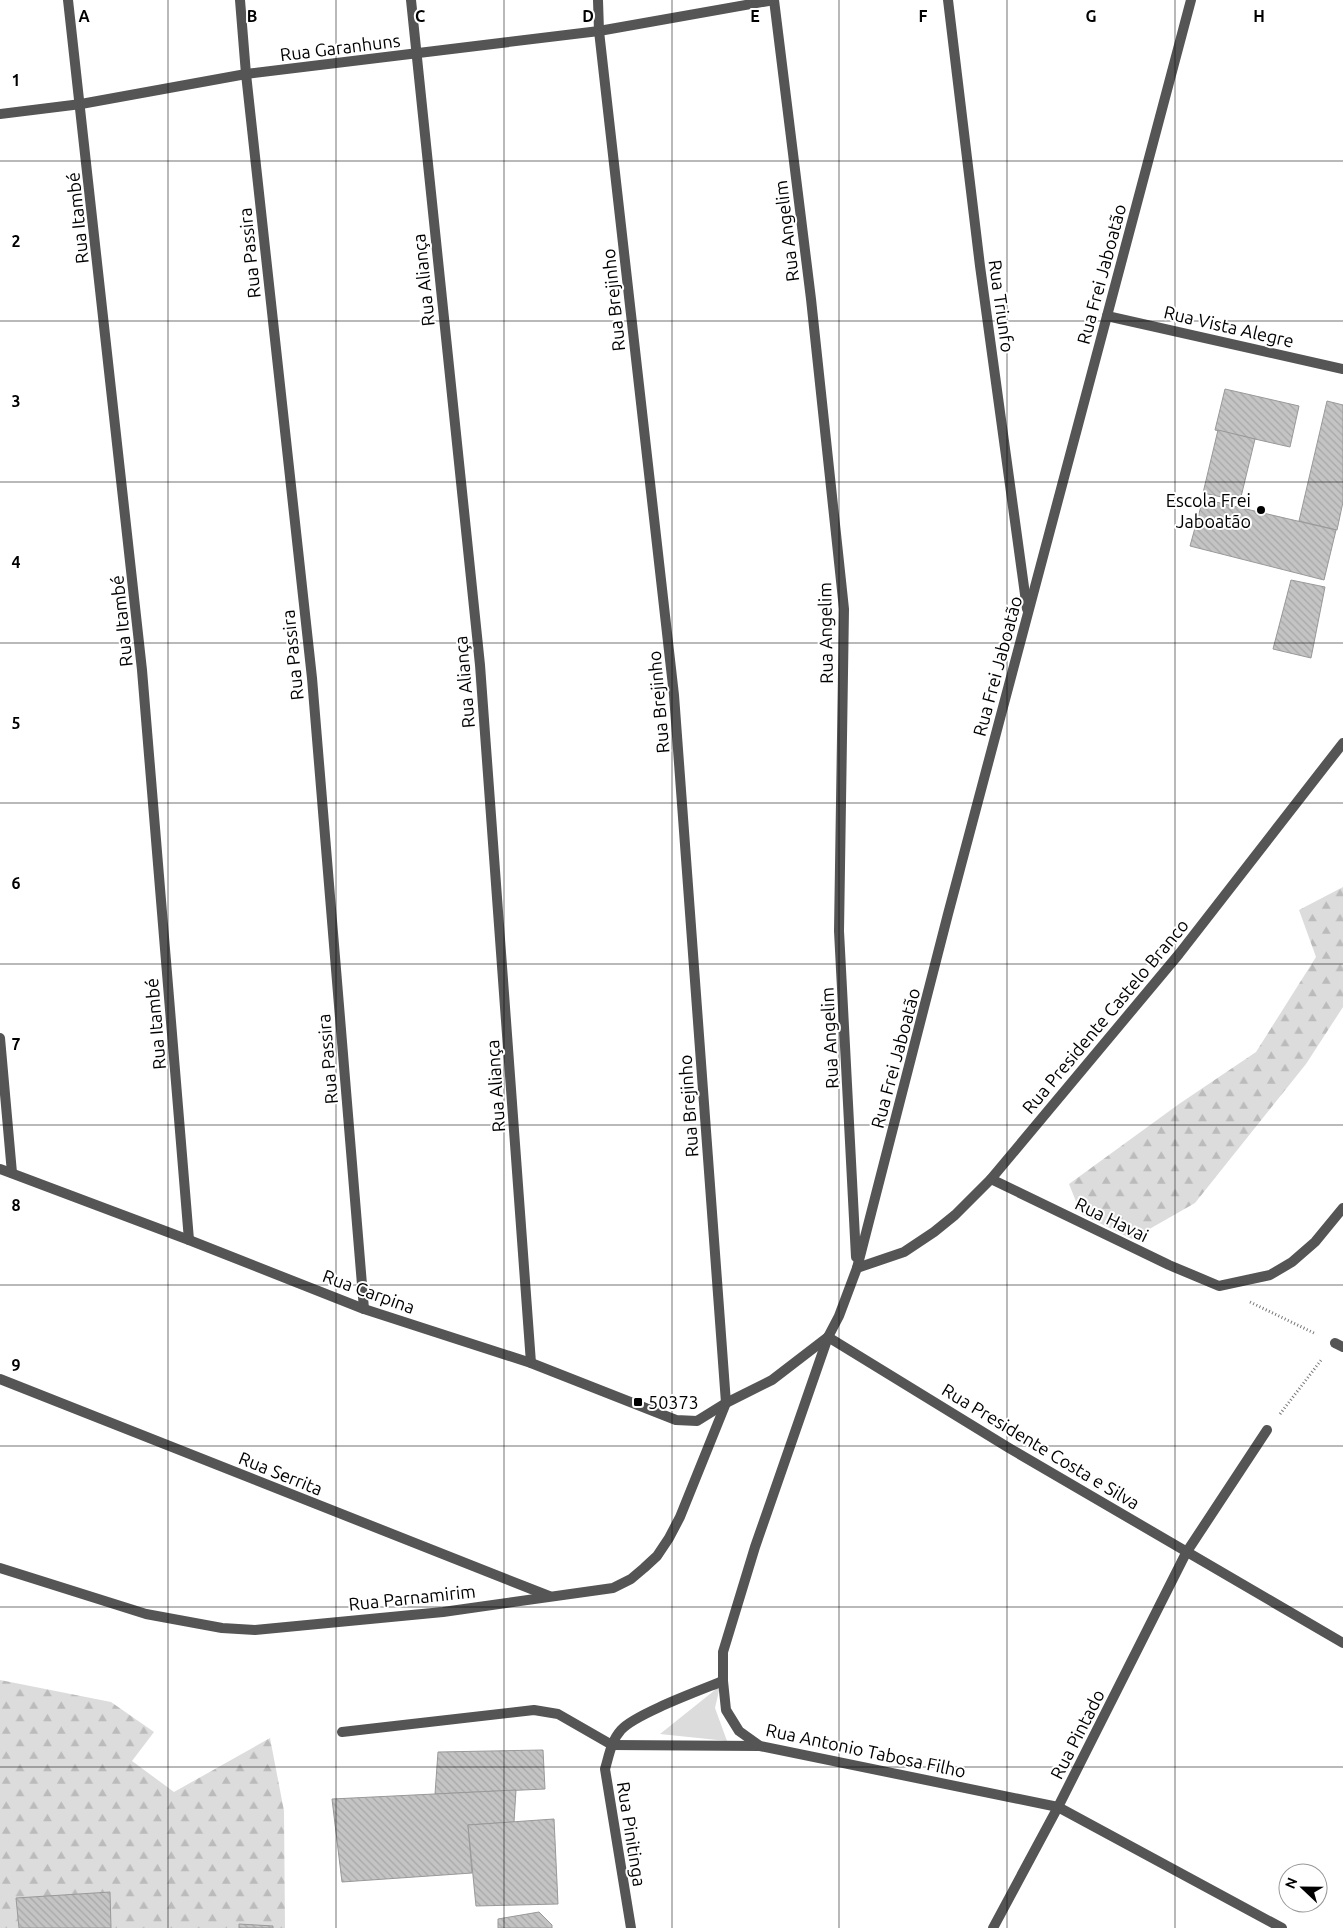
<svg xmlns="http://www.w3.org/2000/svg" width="1343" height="1928" font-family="Ubuntu,sans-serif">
<defs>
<pattern id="forest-firs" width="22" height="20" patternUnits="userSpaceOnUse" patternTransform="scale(1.25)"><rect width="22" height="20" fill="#dcdcdc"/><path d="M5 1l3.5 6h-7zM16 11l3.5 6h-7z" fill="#bbb"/></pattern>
<pattern id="building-back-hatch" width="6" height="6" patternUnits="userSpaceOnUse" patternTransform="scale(1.25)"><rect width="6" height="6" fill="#c4c4c4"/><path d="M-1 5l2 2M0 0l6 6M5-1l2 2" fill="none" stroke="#a7a7a7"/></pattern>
</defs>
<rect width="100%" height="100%" fill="#fff"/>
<polygon fill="#dcdcdc" points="720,1686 715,1708 727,1741 660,1734"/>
<g fill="url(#forest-firs)">
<polygon points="1343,887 1343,1007 1306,1064 1195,1203 1132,1239 1081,1214 1069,1184 1179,1104 1256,1052 1316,957 1299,910"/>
<polygon points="0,1680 111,1702 154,1732 132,1761 174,1792 270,1738 284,1811 285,1928 0,1928"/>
</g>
<g fill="url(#building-back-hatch)" stroke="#999">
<polygon points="1225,389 1299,406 1290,447 1215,430"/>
<polygon points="1327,401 1343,405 1343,502 1337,530 1299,521"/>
<polygon points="1218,430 1255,439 1240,501 1203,493"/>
<polygon points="1203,499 1336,530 1324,580 1190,546"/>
<polygon points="1291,580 1325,587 1311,658 1273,649"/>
<polygon points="543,1750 545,1789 435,1794 438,1752"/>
<polygon points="516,1790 514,1822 468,1825 472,1873 342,1882 332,1799"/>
<polygon points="554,1819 558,1904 476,1906 468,1825"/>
<polygon points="110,1892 111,1928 19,1928 16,1898"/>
<polygon points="539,1912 552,1925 552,1928 498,1928 498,1919"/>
<polygon points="239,1924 273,1926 273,1928 239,1928"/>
</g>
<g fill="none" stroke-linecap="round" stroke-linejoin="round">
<g stroke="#777" stroke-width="3" stroke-dasharray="1 2.5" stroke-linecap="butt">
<polyline points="1250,1302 1316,1334"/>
<polyline points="1280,1414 1322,1359"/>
</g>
<polyline stroke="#555" stroke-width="10" points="342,1732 534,1710 558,1714 612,1745"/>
<g stroke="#555" stroke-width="10">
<polyline points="68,0 142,670 189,1240"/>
<polyline points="240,0 246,74 312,678 364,1309"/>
<polyline points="411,0 480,665 531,1363"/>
<polyline points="774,0 811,299 844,609 839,931 856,1257"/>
<polyline points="948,0 980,266 1027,609"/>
<polyline points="1191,0 948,914 857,1268 839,1316 828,1337 755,1547 723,1652 723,1681 726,1710 739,1731 760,1746 1058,1807 1282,1928"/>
<polyline points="0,114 81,104 246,74 599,31 774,0"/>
<polyline points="1107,316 1343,369"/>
<polyline points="0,1038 12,1173"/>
<polyline points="0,1169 189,1240 364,1309 531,1363 676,1420 697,1421 726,1403 772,1380 828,1337"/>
<polyline points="991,1179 1169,1265 1219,1286 1270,1275 1292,1262 1315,1242 1343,1208"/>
<polyline points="857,1268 904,1252 934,1232 955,1215 991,1179 1179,954 1343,743"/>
<polyline points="828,1337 1009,1448 1343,1643"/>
<polyline points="1335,1343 1343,1347"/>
<polyline points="0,1379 549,1596"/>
<polyline points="0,1568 146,1614 222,1628 255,1630 443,1612 613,1588 631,1579 644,1568 657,1556 669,1538 680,1517 726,1403 674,695 599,31 598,0"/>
<polyline points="612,1745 760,1746"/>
<path d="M631 1928 605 1769C609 1756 611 1741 621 1730 635 1714 701 1690 723 1681"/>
<polyline points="993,1928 1058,1807 1186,1553 1267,1430"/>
</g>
</g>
<path fill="none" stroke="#000" stroke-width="1" stroke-opacity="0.55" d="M168 0V1928M336 0V1928M504 0V1928M672 0V1928M839 0V1928M1007 0V1928M1175 0V1928M0 161H1343M0 321H1343M0 482H1343M0 643H1343M0 803H1343M0 964H1343M0 1125H1343M0 1285H1343M0 1446H1343M0 1607H1343M0 1767H1343"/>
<g fill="#000" stroke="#fff" stroke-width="2">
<circle cx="1261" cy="510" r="5"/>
<rect x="633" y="1397" width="10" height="10" rx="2.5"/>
</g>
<g text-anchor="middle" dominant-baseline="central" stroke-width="4" stroke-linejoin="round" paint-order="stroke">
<g font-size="18" fill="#000" stroke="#fff">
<text transform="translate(340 47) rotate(-7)">Rua Garanhuns</text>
<text transform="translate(77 218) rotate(-96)">Rua Itambé</text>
<text transform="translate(786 231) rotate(-97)">Rua Angelim</text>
<text transform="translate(249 253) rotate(-96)">Rua Passira</text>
<text transform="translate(1101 274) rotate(-75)">Rua Frei Jaboatão</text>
<text transform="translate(423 280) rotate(-96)">Rua Aliança</text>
<text transform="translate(613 300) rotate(-96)">Rua Brejinho</text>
<text transform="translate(1002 306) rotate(82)">Rua Triunfo</text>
<text transform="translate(1229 326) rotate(13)">Rua Vista Alegre</text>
<text transform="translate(121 621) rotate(-96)">Rua Itambé</text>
<text transform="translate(825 633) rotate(-91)">Rua Angelim</text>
<text transform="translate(292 655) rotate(-96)">Rua Passira</text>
<text transform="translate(997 666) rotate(-75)">Rua Frei Jaboatão</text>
<text transform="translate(464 682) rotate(-95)">Rua Aliança</text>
<text transform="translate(658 702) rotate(-95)">Rua Brejinho</text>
<text transform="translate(1105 1016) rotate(-50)">Rua Presidente Castelo Branco</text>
<text transform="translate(155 1024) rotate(-95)">Rua Itambé</text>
<text transform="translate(829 1038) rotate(-93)">Rua Angelim</text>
<text transform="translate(895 1058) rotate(-75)">Rua Frei Jaboatão</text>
<text transform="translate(327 1059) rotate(-95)">Rua Passira</text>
<text transform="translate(495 1086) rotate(-94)">Rua Aliança</text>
<text transform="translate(688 1106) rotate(-94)">Rua Brejinho</text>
<text transform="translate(1112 1219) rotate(26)">Rua Havai</text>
<text transform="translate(369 1291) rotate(20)">Rua Carpina</text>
<text transform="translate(1041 1446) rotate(31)">Rua Presidente Costa e Silva</text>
<text transform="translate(281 1473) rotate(22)">Rua Serrita</text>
<text transform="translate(412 1597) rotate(-6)">Rua Parnamirim</text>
<text transform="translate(1077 1734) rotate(-63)">Rua Pintado</text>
<text transform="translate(866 1750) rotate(12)">Rua Antonio Tabosa Filho</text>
<text transform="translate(632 1834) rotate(81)">Rua Pinitinga</text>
</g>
<g font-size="18" fill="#000" stroke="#fff" text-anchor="end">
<text x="1251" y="500">Escola Frei<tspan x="1251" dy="21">Jaboatão</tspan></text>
<text x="648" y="1402" text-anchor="start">50373</text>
</g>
</g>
<g font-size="16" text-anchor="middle" font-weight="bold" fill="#000" stroke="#fff" stroke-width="4" stroke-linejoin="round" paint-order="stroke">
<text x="84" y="22">A</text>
<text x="252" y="22">B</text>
<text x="420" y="22">C</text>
<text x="588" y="22">D</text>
<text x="755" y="22">E</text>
<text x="923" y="22">F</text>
<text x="1091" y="22">G</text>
<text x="1259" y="22">H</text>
<text x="16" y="86">1</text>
<text x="16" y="247">2</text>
<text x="16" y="407">3</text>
<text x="16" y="568">4</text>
<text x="16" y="729">5</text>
<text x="16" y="889">6</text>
<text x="16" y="1050">7</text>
<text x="16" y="1211">8</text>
<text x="16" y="1371">9</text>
</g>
<g transform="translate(1303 1888) rotate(292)"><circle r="24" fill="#ffffff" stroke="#999999"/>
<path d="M0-4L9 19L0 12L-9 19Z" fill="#000000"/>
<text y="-8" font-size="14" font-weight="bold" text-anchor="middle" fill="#000000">N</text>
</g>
</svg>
